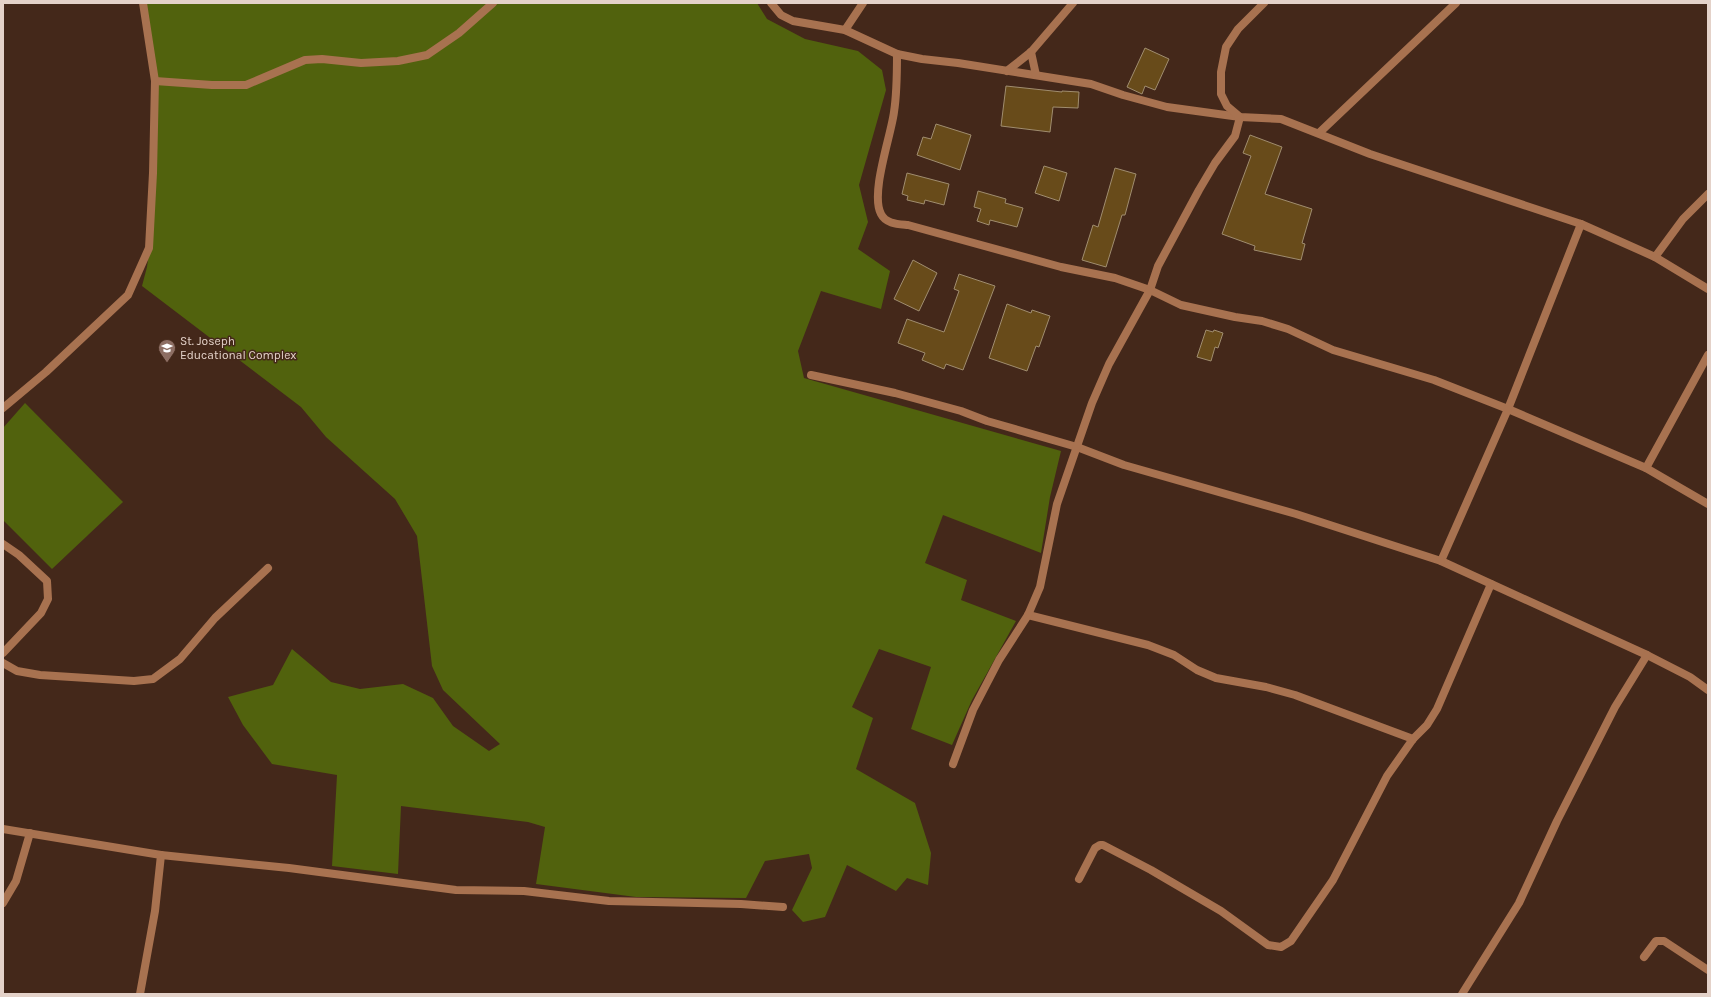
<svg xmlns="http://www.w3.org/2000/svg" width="1711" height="997" font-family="Karla,sans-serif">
<rect width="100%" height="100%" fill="#44281a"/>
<g fill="#51620d">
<polygon points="140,3 757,3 767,19 805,39 858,51 882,70 886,90 859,185 868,222 858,249 890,271 881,309 821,291 798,351 804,378 1061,451 1050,497 1041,553 943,515 925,563 967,580 961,600 1016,621 972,700 952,745 911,729 931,667 879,649 852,707 873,718 856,769 915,803 931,853 928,885 907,878 896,891 847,865 825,917 803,922 792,910 812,868 809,854 765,861 746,898 636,897 536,884 545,827 528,822 401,806 398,874 332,866 337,775 272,764 243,725 228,697 273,685 292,649 331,682 360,689 403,684 433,698 453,726 489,751 500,744 443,690 432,666 417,536 395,499 326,437 301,407 142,286 147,267 153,224 151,75"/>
<polygon points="25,403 123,502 52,569 3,520 3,428"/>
</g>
<g fill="#684b1a" stroke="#a08d6f">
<polygon points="1145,48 1169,59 1155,90 1145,86 1142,94 1127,87"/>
<polygon points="1006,86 1062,92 1062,91 1079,92 1078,108 1053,107 1050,132 1001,126"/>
<polygon points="936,124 971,135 960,170 917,155 923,137 931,139"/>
<polygon points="1250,135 1282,147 1265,194 1312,209 1302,243 1305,244 1301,260 1254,250 1255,246 1222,234 1251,156 1243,153"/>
<polygon points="1044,166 1067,173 1059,201 1035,193"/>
<polygon points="1115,168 1136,174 1125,215 1122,215 1106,267 1082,260 1093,225 1098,227"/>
<polygon points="907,173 949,184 944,205 925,200 924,204 907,200 908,196 902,194"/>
<polygon points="978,191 1006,199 1005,203 1023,208 1017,227 990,220 989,225 977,221 981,209 974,207"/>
<polygon points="913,260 937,273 919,311 894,299"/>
<polygon points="959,274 995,286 963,370 946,364 944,369 922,360 925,353 898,343 907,319 944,332 959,291 954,289"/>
<polygon points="1007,304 1031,313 1032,310 1050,316 1039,347 1036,346 1027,371 989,358"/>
<polygon points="1206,330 1213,332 1214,330 1223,333 1218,348 1215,347 1211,361 1197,357"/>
</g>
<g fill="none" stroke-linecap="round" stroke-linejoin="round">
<g stroke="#a87250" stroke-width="8">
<polyline points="771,3 781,15 793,21 845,30 897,54 922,59 958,63 1091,84 1123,95 1167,107 1240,117 1281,119 1370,154 1581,224 1655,257 1683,219 1708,194"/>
<polyline points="845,30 863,3"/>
<polyline points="1031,52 1036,75"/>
<path d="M897 54C897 73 897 93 894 112 891 136 870 193 881 214 886 224 898 224 908 225L1061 267 1115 278 1150 290 1181 305 1235 317 1262 321 1288 329 1333 350 1434 380 1508 409 1646 468"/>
<polyline points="1007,71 1031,52 1073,3"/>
<polyline points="155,81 212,85 246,85 305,60 322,59 361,63 398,61 427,55 459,33 493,3"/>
<polyline points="1319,133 1456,3"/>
<polyline points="1581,224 1508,409 1441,561 1647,655 1690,677 1708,690"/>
<polyline points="1655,257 1708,289"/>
<polyline points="1708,355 1646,468 1708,504"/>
<polyline points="811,375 895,393 961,411 987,421 1077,447 1124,465 1296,514 1441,561"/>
<polyline points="3,408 46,372 128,295 149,248 153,173 155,81 143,3"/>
<polyline points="3,544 19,555 47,581 48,599 41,613 3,653"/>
<polyline points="1028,615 1148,645 1174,655 1197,670 1216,678 1266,687 1295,695 1413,739"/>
<polyline points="3,663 17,671 40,675 134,681 153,679 180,659 215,618 268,568"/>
<polyline points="953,764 973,710 999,660 1028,615 1040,587 1057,504 1092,403 1109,364 1150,290 1158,266 1199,190 1215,163 1235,136 1240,117 1227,106 1221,94 1221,72 1226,47 1238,29 1264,3"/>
<polyline points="3,829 161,855 155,911 140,994"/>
<polyline points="161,855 289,868 456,890 524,891 609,901 741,904 783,907"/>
<polyline points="1079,879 1095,848 1100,845 1103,845 1151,870 1221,911 1268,945 1281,947 1291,941 1333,880 1387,776 1413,739 1427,725 1437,709 1491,584"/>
<polyline points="3,903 16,881 30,833"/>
<polyline points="1644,957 1656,941 1664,941 1708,970"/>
<polyline points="1462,994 1519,903 1557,821 1615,707 1647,655"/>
</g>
</g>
<defs>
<symbol id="school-pin" viewBox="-11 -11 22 30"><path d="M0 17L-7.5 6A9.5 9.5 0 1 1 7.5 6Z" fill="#8d6e63" stroke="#44281a"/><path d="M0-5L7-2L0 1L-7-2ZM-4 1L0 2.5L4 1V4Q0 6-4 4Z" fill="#fff"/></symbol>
</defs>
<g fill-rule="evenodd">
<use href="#school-pin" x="157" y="338" width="20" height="27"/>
</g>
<g text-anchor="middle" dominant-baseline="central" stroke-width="3" stroke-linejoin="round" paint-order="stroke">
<g font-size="12" fill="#e4d2c9" stroke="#44281a" text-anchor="start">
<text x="180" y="341">St. Joseph<tspan x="180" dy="14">Educational Complex</tspan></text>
</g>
</g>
<rect width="1711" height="997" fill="none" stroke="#e4d2c9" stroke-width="8"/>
</svg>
